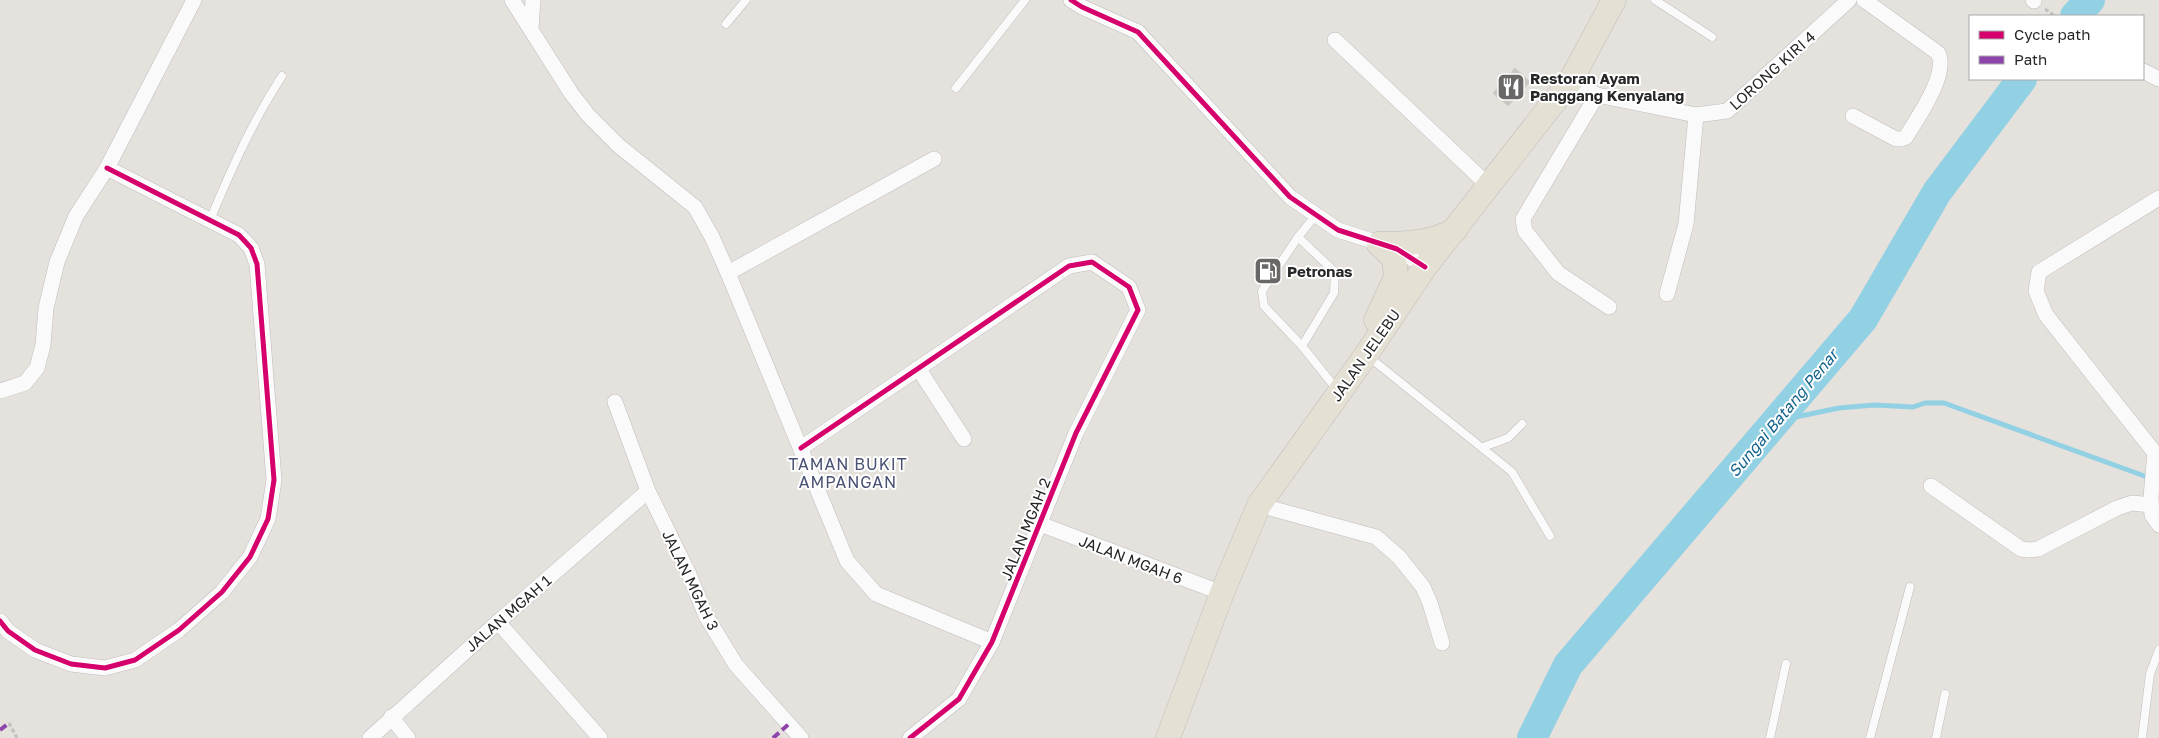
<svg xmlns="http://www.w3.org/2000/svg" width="2159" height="738" font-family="'Golos Text',sans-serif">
<rect width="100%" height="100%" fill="#e5e1dc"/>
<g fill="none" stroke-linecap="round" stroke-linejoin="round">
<polyline stroke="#92d0e4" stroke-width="5" points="1776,421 1839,408 1874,405 1913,407 1925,403 1944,403 2150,478"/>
<g stroke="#92d0e4" stroke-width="30">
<polyline points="2075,16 2090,0"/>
<polyline points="1532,738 1568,665 1863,319 1937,192 2022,79"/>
</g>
</g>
<polygon fill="#cac7c3" stroke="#d0cdc8" points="1515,68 1530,82 1508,106 1493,93"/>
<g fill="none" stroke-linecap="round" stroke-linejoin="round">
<defs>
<g id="service">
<polyline points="1655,0 1712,37"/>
<polyline points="726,24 746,0"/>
<polyline points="956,88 1025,0"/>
<polyline points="1316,215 1298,237 1262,291 1264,306 1302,346 1338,391"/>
<path d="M210 220C231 170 252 122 282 76"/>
<polyline points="1298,237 1335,272 1334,293 1302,346"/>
<polyline points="1369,357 1512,472 1550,536"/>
<polyline points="1483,447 1508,438 1522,424"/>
<polyline points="1770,738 1786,664"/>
<polyline points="1870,738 1910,587"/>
<polyline points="1936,738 1945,694"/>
<polyline points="2142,738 2150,674 2159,650"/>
</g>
<g id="minor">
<polyline points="512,0 571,93 588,115 619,146 695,207 712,237 728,273 847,561 876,594 992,642"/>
<polyline points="1071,0 1082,7 1138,32 1290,197 1338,230 1397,249 1425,267"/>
<polyline points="2033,0 2034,1"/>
<polyline points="531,29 533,0"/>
<polyline points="1335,40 1489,186"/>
<polyline points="2143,71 2159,79"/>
<polyline points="1571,80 1597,95 1696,115 1727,111 1849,0"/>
<polyline points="1597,95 1523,219 1525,231 1558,273 1609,307"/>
<path d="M1853 116 1896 139H1901L1906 137C1917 118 1949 74 1938 53L1864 0"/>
<polyline points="2159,198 2039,272 2036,291 2046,315 2155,453 2151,497 2152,515 2159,525"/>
<polyline points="728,273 934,159"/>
<polyline points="1667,294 1686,224 1696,115"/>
<polyline points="918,368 964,439"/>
<polyline points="0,391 25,383 37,368 43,345 46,308 57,262 76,216 107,168 194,0"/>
<polyline points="615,402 648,491 688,572 706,616 736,665 801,738"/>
<polyline points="801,448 1069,266 1092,262 1129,287 1138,310 1076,433 992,642 959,699 910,738"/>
<polyline points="1931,486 2021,549 2029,550 2038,549 2117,508 2132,503 2151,505"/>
<polyline points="1259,505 1376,537 1399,557 1423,587 1430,603 1442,643"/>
<polyline points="1040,524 1222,593"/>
<polyline points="0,621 8,631 35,650 71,664 105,668 135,660 179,630 222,592 250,557 268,519 274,480 257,264 251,248 239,235 107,168"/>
<polyline points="498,622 600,738"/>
<polyline points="391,717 408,738"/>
<polyline points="370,738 498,622 648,491"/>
</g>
<g id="primary">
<path d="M1379 244C1407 243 1430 244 1455 230"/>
<polyline points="1376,320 1396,277 1394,258 1379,244"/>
<polyline points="1168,738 1222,593 1259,505 1366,355 1425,267 1571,80 1614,0"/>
</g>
</defs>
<use href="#service" stroke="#bfbdbd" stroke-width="9"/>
<use href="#minor" stroke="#bfbdbd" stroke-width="16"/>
<use href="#primary" stroke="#bebdbb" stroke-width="25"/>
<g stroke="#c2c1c0" stroke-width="3" stroke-dasharray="4 2.5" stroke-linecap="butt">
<polyline points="2045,9 2055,16"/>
<polyline points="9,723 17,738"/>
</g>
<use href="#service" stroke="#fbfafa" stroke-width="8"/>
<use href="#minor" stroke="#fbfafa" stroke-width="15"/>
<use href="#primary" stroke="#e4e0d3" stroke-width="24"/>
<g stroke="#8e44ad" stroke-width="4" stroke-dasharray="8 4" stroke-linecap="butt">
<polyline points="0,730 9,723"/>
<polyline points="773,738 789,724"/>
</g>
<defs>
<g id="cycleway">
<polyline points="1071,0 1082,7 1138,32 1290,197 1338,230 1397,249 1425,267"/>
<polyline points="801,448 1069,266 1092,262 1129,287 1138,310 1076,433 992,642 959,699 910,738"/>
<polyline points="0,621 8,631 35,650 71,664 105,668 135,660 179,630 222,592 250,557 268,519 274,480 257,264 251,248 239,235 107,168"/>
</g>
</defs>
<use href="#cycleway" stroke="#fff" stroke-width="8"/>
<use href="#cycleway" stroke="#d6006c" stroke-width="5"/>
</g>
<defs>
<symbol id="restaurant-square" viewBox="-11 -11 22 22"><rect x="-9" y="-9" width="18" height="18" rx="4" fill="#6a6866" stroke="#fff"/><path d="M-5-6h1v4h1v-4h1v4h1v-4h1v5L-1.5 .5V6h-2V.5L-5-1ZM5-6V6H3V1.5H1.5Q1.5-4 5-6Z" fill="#fff"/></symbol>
<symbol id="fuel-square" viewBox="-11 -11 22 22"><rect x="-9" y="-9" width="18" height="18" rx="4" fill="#6a6866" stroke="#fff"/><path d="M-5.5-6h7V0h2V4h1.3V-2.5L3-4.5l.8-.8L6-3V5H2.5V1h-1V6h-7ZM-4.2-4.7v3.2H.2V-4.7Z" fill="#fff"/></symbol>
</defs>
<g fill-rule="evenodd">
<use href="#restaurant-square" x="1495" y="71" width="32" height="32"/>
<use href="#fuel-square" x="1252" y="255" width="32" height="32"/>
</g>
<g text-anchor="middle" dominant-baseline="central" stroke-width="4" stroke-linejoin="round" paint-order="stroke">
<g font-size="15" fill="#272727" stroke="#fff">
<text transform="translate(1772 70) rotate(-42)">LORONG KIRI 4</text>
<text transform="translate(1365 355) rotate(-55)">JALAN JELEBU</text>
<text transform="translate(1025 529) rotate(-68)">JALAN MGAH 2</text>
<text transform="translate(1131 559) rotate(21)">JALAN MGAH 6</text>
<text transform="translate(691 580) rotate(64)">JALAN MGAH 3</text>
<text transform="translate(508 613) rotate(-41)">JALAN MGAH 1</text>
</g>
<g font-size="15" font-weight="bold" fill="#272727" stroke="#fff" text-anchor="start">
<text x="1530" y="78">Restoran Ayam<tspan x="1530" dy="17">Panggang Kenyalang</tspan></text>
<text x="1287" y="271">Petronas</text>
</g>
<g font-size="16" font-style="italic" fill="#14648d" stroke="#fff">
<text transform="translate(1783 413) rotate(-50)">Sungai Batang Penar</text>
</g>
<g font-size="16" letter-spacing="1" fill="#4a5274" stroke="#fff">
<text x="848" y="464">TAMAN BUKIT<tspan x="848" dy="18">AMPANGAN</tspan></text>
</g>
</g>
<rect x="1969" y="15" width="175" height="65" fill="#ffffff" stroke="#a9a9a9"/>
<rect x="1979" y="31" width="25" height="8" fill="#d6006c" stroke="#a9a9a9"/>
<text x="2014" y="40" font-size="15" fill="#272727">Cycle path</text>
<rect x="1979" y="56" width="25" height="8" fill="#8e44ad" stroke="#a9a9a9"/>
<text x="2014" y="65" font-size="15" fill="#272727">Path</text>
</svg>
